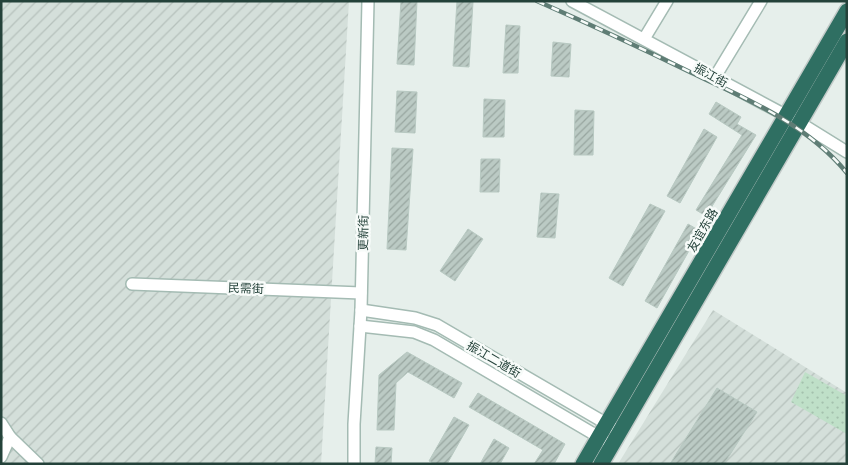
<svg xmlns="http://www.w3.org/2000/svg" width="848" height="465" font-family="Quicksand,'Noto Sans SC',sans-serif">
<defs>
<pattern id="industrial-furrows" width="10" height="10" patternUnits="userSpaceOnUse" patternTransform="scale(1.25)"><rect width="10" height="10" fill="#d4dfda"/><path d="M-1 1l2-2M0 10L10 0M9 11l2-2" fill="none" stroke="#b6c1bc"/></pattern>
<pattern id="park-dots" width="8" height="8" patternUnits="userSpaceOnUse" patternTransform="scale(1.25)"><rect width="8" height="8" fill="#bfe0c8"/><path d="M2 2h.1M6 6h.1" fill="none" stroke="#a4c1ad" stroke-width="1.8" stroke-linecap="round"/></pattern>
<pattern id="building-hatch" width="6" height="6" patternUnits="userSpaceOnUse" patternTransform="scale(1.25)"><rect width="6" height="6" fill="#bbcac4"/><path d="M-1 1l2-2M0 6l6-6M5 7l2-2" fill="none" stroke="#98a6a0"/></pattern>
</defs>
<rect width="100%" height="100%" fill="#e6efeb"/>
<g fill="url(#industrial-furrows)">
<polygon points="1,1 349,1 321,464 1,464"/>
<polygon points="713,310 847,393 847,464 618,464"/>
</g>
<polygon fill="url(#park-dots)" points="805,372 847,396 847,434 791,402"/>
<g fill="url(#building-hatch)" stroke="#b8c9c2">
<polygon points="401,1 417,1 414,65 397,64"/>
<polygon points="457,1 473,2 469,67 453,66"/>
<polygon points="506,25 520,26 518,73 503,73"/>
<polygon points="553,42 571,44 569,77 551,76"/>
<polygon points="397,91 417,92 415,133 395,132"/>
<polygon points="484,99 505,100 504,137 483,137"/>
<polygon points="716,102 741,117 737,124 756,135 706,216 696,210 742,135 709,114"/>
<polygon points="575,110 594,111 593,155 574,155"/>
<polygon points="704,129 717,137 680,203 667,196"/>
<polygon points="392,148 413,149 406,250 387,249"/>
<polygon points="481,159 500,159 499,192 480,192"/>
<polygon points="541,193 559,194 555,238 537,237"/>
<polygon points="650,204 665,211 623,286 609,278"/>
<polygon points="688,224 700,231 657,308 645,301"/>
<polygon points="468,229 483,239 455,281 440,271"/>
<polygon points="407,352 462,383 454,398 408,372 396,383 394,430 377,430 379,375"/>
<polygon points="717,388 757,412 724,464 670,464"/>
<polygon points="478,393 565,444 554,464 534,464 543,450 469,407"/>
<polygon points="454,417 469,425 447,464 435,464 429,461"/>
<polygon points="494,439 509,448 500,464 480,464"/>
<polygon points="376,447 392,448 391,464 375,464"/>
</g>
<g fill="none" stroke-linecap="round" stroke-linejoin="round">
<defs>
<g id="secondary">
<polyline points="572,1 800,123 847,152"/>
<polyline points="644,39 667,1"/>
<polyline points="715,77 761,1"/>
<polyline points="132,284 361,293"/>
<polyline points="361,310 415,318 437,325 619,431"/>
<polyline points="360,326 414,332 434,340 604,440"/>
<polyline points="1,423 10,437 1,457"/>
<polyline points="10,437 38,464"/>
<polyline points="354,464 354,424 361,310 368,1"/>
</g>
<g id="highway">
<polyline points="583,464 847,11"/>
<polyline points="601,464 847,41"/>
</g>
</defs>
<use href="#secondary" stroke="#a4bbb3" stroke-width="14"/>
<use href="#highway" stroke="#c2cac8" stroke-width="18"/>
<use href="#secondary" stroke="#fff" stroke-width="11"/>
<use href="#highway" stroke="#2f6f62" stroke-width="15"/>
<defs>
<path id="rail" d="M537 1C589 24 641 48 692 73 747 99 807 124 847 173"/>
</defs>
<use href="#rail" stroke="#5f7d75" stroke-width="4.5"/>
<use href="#rail" stroke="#f7fbf9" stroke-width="2.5" stroke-dasharray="8" stroke-linecap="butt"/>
</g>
<g text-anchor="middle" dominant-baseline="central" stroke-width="5" stroke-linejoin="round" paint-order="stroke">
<g font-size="12" fill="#24423a" stroke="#f7fbf9">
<text transform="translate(711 75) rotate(29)">振江街</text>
<text transform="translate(702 230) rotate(-60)">友谊东路</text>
<text transform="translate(363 233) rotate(-89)">更新街</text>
<text transform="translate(246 288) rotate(2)">民需街</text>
<text transform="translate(494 359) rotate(30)">振江二道街</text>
</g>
</g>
<rect width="848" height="465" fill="none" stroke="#24423a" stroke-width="5"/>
</svg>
